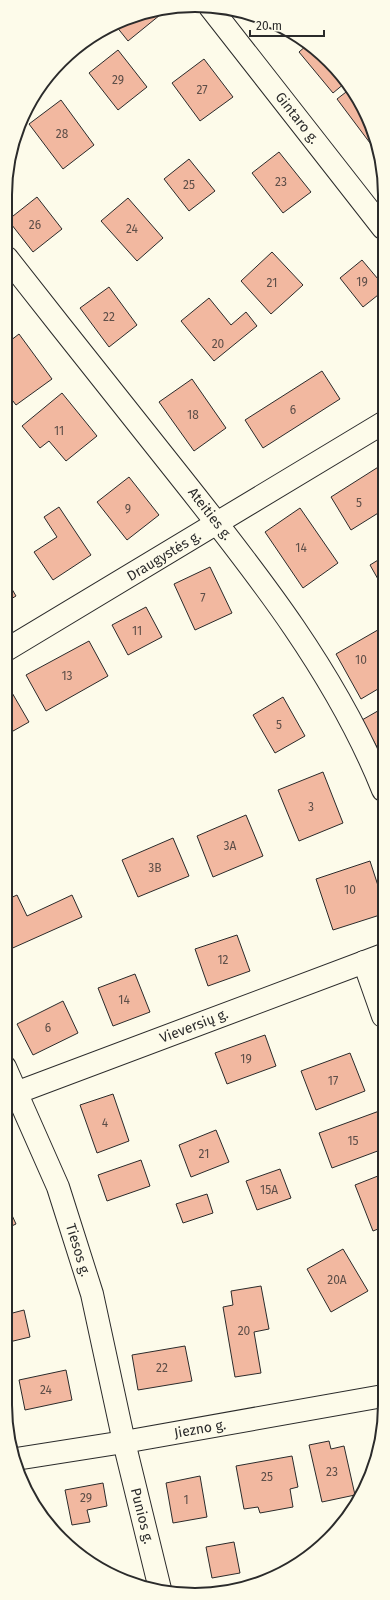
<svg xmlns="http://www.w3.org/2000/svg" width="390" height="1600" font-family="'Fira Sans',sans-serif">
<rect width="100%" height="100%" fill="#fdfbea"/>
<g fill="#f2b8a0" stroke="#2b2b2b">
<polygon points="146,11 157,11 160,15 128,41 116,26"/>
<polygon points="307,45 330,61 345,83 333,93 299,52"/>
<polygon points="118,50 147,87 118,110 89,73"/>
<polygon points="204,59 233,97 200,121 172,83"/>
<polygon points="350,89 366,111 379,155 337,99"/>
<polygon points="61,100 94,145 63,169 29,124"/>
<polygon points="279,152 311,192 283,213 252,173"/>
<polygon points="189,159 215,191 189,211 164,179"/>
<polygon points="37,197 62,229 33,252 8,220"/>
<polygon points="128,198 163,238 137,261 101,221"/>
<polygon points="272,252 303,285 271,314 241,281"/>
<polygon points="362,260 383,285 383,291 363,307 340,278"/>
<polygon points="109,287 137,325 109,347 80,308"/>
<polygon points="209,298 231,325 246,312 257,326 214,361 181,321"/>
<polygon points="19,334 52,379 16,405 6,392 6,344"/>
<polygon points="322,371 340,399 263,448 245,420"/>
<polygon points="192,379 226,428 194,451 159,402"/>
<polygon points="62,393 97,436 66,461 49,441 40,448 22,426"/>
<polygon points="383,464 383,510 351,530 331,497"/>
<polygon points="129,477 159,515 127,540 97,502"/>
<polygon points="59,507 91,555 53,580 34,552 57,537 44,517"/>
<polygon points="300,508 338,563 303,588 265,532"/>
<polygon points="383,557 383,588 370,565"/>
<polygon points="210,567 232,613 195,630 174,584"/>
<polygon points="6,579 16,596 6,602"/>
<polygon points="146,607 162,637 128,655 112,625"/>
<polygon points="383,627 383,665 380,667 383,672 383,686 361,699 336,654"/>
<polygon points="89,641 108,676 46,711 26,675"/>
<polygon points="11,691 29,722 6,735 6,694"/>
<polygon points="283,697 305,736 275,753 253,715"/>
<polygon points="383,708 383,749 379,751 362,720"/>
<polygon points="323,772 343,823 299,841 278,790"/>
<polygon points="246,815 263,856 213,877 197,836"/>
<polygon points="173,838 189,876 138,897 122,860"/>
<polygon points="370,861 383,901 383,914 333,930 316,879"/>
<polygon points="17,895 27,916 72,895 82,917 6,951 6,900"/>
<polygon points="237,935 250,971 208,986 195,949"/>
<polygon points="135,974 150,1012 113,1026 98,988"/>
<polygon points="63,1001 78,1033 33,1055 17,1024"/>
<polygon points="265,1035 276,1066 227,1084 215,1053"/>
<polygon points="350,1053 365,1091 316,1110 301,1071"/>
<polygon points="113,1094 129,1141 97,1153 80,1105"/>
<polygon points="382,1110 383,1149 332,1168 319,1133"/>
<polygon points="216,1130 229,1162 191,1177 179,1145"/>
<polygon points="141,1160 150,1186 107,1201 98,1175"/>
<polygon points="280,1169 291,1198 257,1210 246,1181"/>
<polygon points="383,1174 383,1227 373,1231 355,1185"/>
<polygon points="207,1194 213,1213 183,1223 176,1204"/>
<polygon points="5,1200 16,1224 5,1229"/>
<polygon points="343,1249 368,1291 331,1312 307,1269"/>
<polygon points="261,1286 269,1329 254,1332 261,1373 235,1377 223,1307 233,1305 231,1291"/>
<polygon points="24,1310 30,1337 5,1343 5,1315"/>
<polygon points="381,1321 383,1321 383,1339"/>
<polygon points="185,1346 192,1381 138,1390 132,1355"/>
<polygon points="66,1370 72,1400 25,1410 19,1380"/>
<polygon points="383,1432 378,1446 376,1433"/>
<polygon points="329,1441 331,1449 344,1446 355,1495 322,1502 309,1445"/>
<polygon points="292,1456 298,1487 290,1489 293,1507 260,1513 258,1507 244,1509 236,1466"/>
<polygon points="200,1476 207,1517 173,1523 166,1483"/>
<polygon points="103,1483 107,1506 87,1510 90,1522 72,1525 65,1490"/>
<polygon points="234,1542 240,1573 212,1578 206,1547"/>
</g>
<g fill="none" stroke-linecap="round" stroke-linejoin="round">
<defs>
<g id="street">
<polyline points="210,7 383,228"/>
<path d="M7 258C65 332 124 406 182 479 259 576 337 675 383 790"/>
<polyline points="6,650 383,423"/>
<polyline points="364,962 383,1016"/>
<polyline points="5,1067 58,1187 92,1294 124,1442 160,1589"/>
<polyline points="5,1097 383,955"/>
<polyline points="16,1459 124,1442 383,1396"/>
</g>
</defs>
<use href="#street" stroke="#2b2b2b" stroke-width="24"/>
<use href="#street" stroke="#fdfbea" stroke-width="22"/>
</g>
<g text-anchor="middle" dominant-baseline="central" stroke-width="3" stroke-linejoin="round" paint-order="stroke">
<g font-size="12" fill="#5d4e48">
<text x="118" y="80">29</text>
<text x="202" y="90">27</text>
<text x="62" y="134">28</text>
<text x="281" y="182">23</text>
<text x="189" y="185">25</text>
<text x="35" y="225">26</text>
<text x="132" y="229">24</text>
<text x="362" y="282">19</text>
<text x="272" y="283">21</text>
<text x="109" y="317">22</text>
<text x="218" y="344">20</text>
<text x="293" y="410">6</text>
<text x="193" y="415">18</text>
<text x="59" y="431">11</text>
<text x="359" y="503">5</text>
<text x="128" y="509">9</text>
<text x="301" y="548">14</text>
<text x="203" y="598">7</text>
<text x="137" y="631">11</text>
<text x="361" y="660">10</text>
<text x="67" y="676">13</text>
<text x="279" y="725">5</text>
<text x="311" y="807">3</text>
<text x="230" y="846">3A</text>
<text x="155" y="868">3B</text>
<text x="350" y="890">10</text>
<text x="223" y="960">12</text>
<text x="124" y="1000">14</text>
<text x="48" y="1028">6</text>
<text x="246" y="1059">19</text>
<text x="333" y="1081">17</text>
<text x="105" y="1123">4</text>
<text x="353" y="1141">15</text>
<text x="204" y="1154">21</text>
<text x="269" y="1190">15A</text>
<text x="337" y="1280">20A</text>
<text x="244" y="1331">20</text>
<text x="162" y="1368">22</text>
<text x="46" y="1390">24</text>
<text x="332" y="1472">23</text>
<text x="267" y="1477">25</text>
<text x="86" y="1498">29</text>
<text x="186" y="1500">1</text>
</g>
<g font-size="14" fill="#2b2b2b" stroke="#fdfbea">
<text transform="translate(297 118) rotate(52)">Gintaro g.</text>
<text transform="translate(210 514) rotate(52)">Ateities g.</text>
<text transform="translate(164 556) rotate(-31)">Draugystės g.</text>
<text transform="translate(194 1026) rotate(-21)">Vieversių g.</text>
<text transform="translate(78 1250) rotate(73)">Tiesos g.</text>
<text transform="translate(200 1429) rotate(-10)">Jiezno g.</text>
<text transform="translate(142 1516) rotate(76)">Punios g.</text>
</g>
</g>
<path d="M0 0H390V1600H0ZM195 12H195A183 183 0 0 1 378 195V1405A183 183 0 0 1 195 1588H195A183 183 0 0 1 12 1405V195A183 183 0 0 1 195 12Z" fill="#fdfbea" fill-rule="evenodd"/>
<path fill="none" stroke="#2b2b2b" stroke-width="2" d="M195 12H195A183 183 0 0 1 378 195V1405A183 183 0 0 1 195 1588H195A183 183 0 0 1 12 1405V195A183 183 0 0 1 195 12Z"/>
<path d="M250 30v6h74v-6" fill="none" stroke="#2b2b2b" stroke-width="2"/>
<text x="256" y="30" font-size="12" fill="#2b2b2b" stroke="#fdfbea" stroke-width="3" paint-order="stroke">20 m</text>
</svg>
